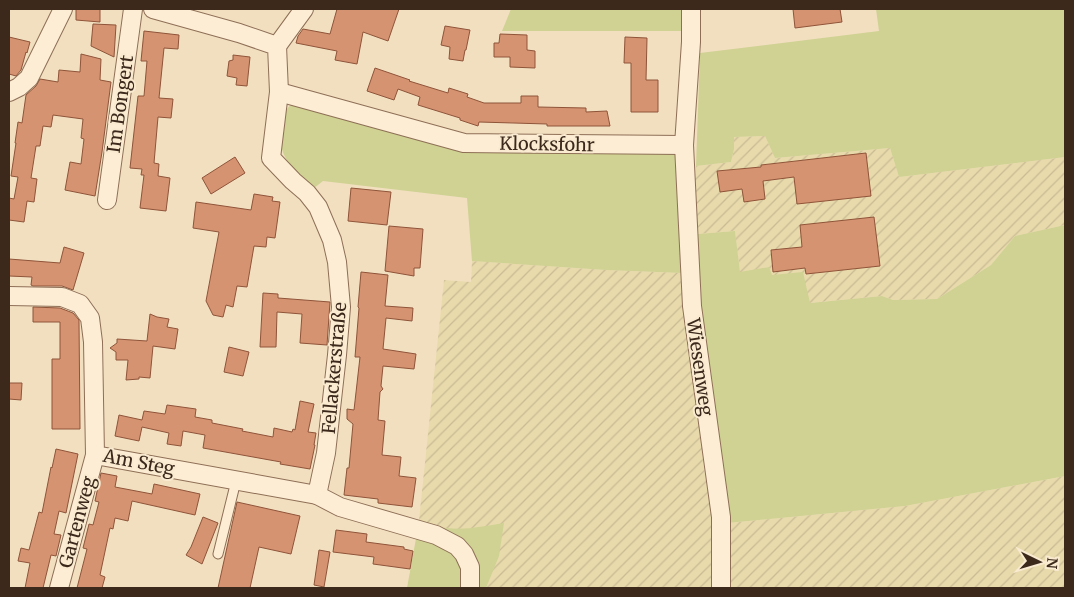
<svg xmlns="http://www.w3.org/2000/svg" width="1074" height="597" font-family="Merriweather,serif">
<defs>
<pattern id="farmland-furrows" width="10" height="10" patternUnits="userSpaceOnUse" patternTransform="scale(1.25)"><rect width="10" height="10" fill="#e9daac"/><path d="M-1 1l2-2M0 10L10 0M9 11l2-2" fill="none" stroke="#c9bb93"/></pattern>
</defs>
<rect width="100%" height="100%" fill="#f2dfc0"/>
<g fill="url(#farmland-furrows)">
<polygon points="765,136 775,158 890,148 899,177 1065,157 1065,225 1015,236 991,265 937,299 893,300 882,296 809,303 771,275 769,267 740,273 735,231 698,234 693,209 696,166 731,162 734,149 734,137"/>
<polygon points="472,261 606,270 683,273 700,405 703,462 713,524 715,588 486,588 489,579 474,528 456,530 430,526 419,520 444,280 471,282"/>
<polygon points="1065,476 1065,588 725,588 727,523 905,506"/>
</g>
<g fill="#cfd292">
<polygon points="511,9 687,9 687,31 502,31"/>
<polygon points="876,9 1065,9 1065,157 899,177 890,148 775,158 765,136 734,137 734,149 731,162 696,166 700,53 879,31"/>
<path d="M295 103 408 132 672 150 679 155 683 273 606 270 472 261 467 198 323 181 314 188C302 177 286 165 282 149 279 140 282 130 283 122 285 113 286 106 295 103Z"/>
<polygon points="1065,225 1065,476 905,506 727,523 715,443 694,240 698,234 735,231 740,272 769,267 772,275 803,272 810,303 882,296 893,300 937,299 991,265 1015,236"/>
<path d="M419 520C448 534 474 528 504 523L499 556 486 588H475V573L419 525Z"/>
<polygon points="417,533 459,554 467,588 407,588"/>
</g>
<g fill="#d59371" stroke="#8f5439">
<polygon points="76,9 100,9 100,22 76,20"/>
<polygon points="337,9 399,9 388,41 363,32 357,64 335,60 337,51 296,43 298,36 303,29 330,34"/>
<polygon points="793,9 840,9 842,22 795,28"/>
<polygon points="93,24 116,25 114,57 91,46"/>
<polygon points="445,26 470,30 466,50 465,50 463,61 449,59 450,47 441,45"/>
<polygon points="144,31 179,35 178,49 164,48 159,98 173,99 171,118 158,117 154,163 159,164 158,176 170,178 166,211 140,208 144,175 141,175 142,169 130,168 138,96 144,96 147,61 141,61"/>
<polygon points="500,34 527,35 527,50 535,51 535,68 510,67 510,57 494,57 494,43 499,43"/>
<polygon points="9,37 30,42 27,53 26,52 21,70 16,76 9,74"/>
<polygon points="625,37 647,38 646,80 658,80 658,112 631,112 631,63 624,63"/>
<polygon points="81,54 101,59 100,80 111,82 102,152 95,196 65,190 70,162 81,164 84,139 81,138 83,119 53,115 51,127 43,126 40,146 36,146 31,178 37,179 34,202 27,201 24,222 9,220 9,198 14,199 18,177 11,176 16,143 15,143 18,122 22,123 26,95 36,86 40,79 58,82 59,70 80,72"/>
<polygon points="233,55 250,57 247,86 236,85 237,78 227,76 229,61 233,60"/>
<polygon points="375,68 410,80 409,81 448,93 449,88 468,94 467,97 484,103 521,103 521,96 538,96 538,107 586,108 586,112 607,111 610,126 547,126 547,124 479,122 478,126 460,120 460,118 418,105 420,97 398,89 394,100 367,91"/>
<polygon points="866,153 871,196 797,204 794,177 763,181 765,199 744,202 742,189 720,192 717,171 761,167 761,165"/>
<polygon points="235,157 245,173 211,194 202,178"/>
<polygon points="351,188 391,192 387,225 348,221"/>
<polygon points="254,194 273,197 272,201 280,202 275,238 267,237 266,247 254,246 247,287 237,286 233,307 226,305 223,317 213,315 206,301 219,232 193,228 196,202 251,210"/>
<polygon points="874,217 880,266 806,274 805,268 773,272 771,250 802,247 800,225"/>
<polygon points="389,226 423,229 420,268 414,268 414,276 385,271"/>
<polygon points="64,247 84,253 73,290 62,286 33,286 31,285 32,277 9,276 9,259 60,263"/>
<polygon points="361,272 388,275 385,306 413,308 412,321 386,318 383,349 416,354 414,369 383,366 381,386 383,389 380,392 378,420 385,421 382,455 401,457 399,476 416,478 412,507 378,503 378,499 344,495 347,468 349,468 353,424 347,419 347,409 354,410 360,357 355,357 359,308 358,307"/>
<polygon points="263,293 278,294 278,298 330,302 327,345 300,343 302,314 277,312 276,347 260,347"/>
<polygon points="33,307 60,308 73,313 79,320 80,429 52,429 52,359 60,359 60,322 33,322"/>
<polygon points="150,314 157,317 169,319 167,327 178,329 175,349 153,346 150,378 139,377 139,379 126,380 128,360 116,360 116,352 110,348 117,343 117,339 147,341"/>
<polygon points="229,347 249,352 243,376 224,372"/>
<polygon points="9,383 22,383 21,400 9,399"/>
<polygon points="300,401 314,404 308,432 316,433 314,445 315,445 310,469 280,464 281,462 203,448 205,435 183,431 181,446 167,444 169,433 142,427 139,441 115,436 119,415 142,420 144,411 165,414 167,405 196,409 195,417 212,420 212,423 243,429 242,431 273,437 274,428 292,432 293,429 295,430"/>
<polygon points="56,449 78,454 66,513 59,511 54,534 61,535 56,556 51,555 43,588 25,588 30,563 18,561 21,548 29,550 39,512 42,513 51,467 52,468"/>
<polygon points="101,473 117,476 115,487 152,494 154,484 200,494 195,515 132,501 128,521 115,518 113,529 110,528 100,575 105,577 102,588 77,588 87,549 83,548 89,524 93,525 99,502 95,501"/>
<polygon points="237,502 300,516 291,554 259,547 250,588 218,588"/>
<polygon points="203,517 218,523 202,564 186,555 191,547"/>
<polygon points="336,530 367,534 366,542 404,547 404,549 413,551 410,569 373,564 374,557 333,552"/>
<polygon points="319,550 330,552 324,587 314,585"/>
</g>
<g fill="none" stroke-linecap="round" stroke-linejoin="round">
<defs>
<polyline id="service" points="218,554 236,481"/>
<g id="minor">
<polyline points="153,9 239,33 277,46 279,92 271,158 293,181 307,193 318,207 332,240 337,262 341,307 337,355 326,453 317,495 340,507 436,535 457,546 464,554 470,567 470,588"/>
<polyline points="691,9 691,42 684,145 692,306 721,517 721,588"/>
<polyline points="277,46 304,9"/>
<polyline points="9,92 19,87 29,78 63,9"/>
<polyline points="279,92 464,143 684,145"/>
<polyline points="107,200 133,9"/>
<polyline points="9,296 62,297 80,304 90,318 93,342 95,455 317,495"/>
<polyline points="59,588 95,455"/>
</g>
</defs>
<use href="#service" stroke="#8e6f56" stroke-width="11"/>
<use href="#minor" stroke="#8e6f56" stroke-width="20"/>
<use href="#service" stroke="#fcedd4" stroke-width="9"/>
<use href="#minor" stroke="#fcedd4" stroke-width="18"/>
</g>
<g text-anchor="middle" dominant-baseline="central" stroke-width="4" stroke-linejoin="round" paint-order="stroke">
<g font-size="18" fill="#3c291c" stroke="#f9ead0">
<text transform="translate(120 104) rotate(-82)">Im Bongert</text>
<text transform="translate(547 144) rotate(1)">Klocksfohr</text>
<text transform="translate(700 367) rotate(82)">Wiesenweg</text>
<text transform="translate(334 368) rotate(-85)">Fellackerstraße</text>
<text transform="translate(139 462) rotate(11)">Am Steg</text>
<text transform="translate(77 522) rotate(-75)">Gartenweg</text>
</g>
</g>
<rect width="1074" height="597" fill="none" stroke="#3c291c" stroke-width="20"/>
<g transform="translate(1039 562) rotate(95)" stroke="#f9ead0" stroke-width="4" paint-order="stroke">
<path d="M0-4L9 19L0 12L-9 19Z" fill="#3c291c"/>
<text y="-8" font-size="14" font-weight="bold" text-anchor="middle" fill="#3c291c">N</text>
</g>
</svg>
